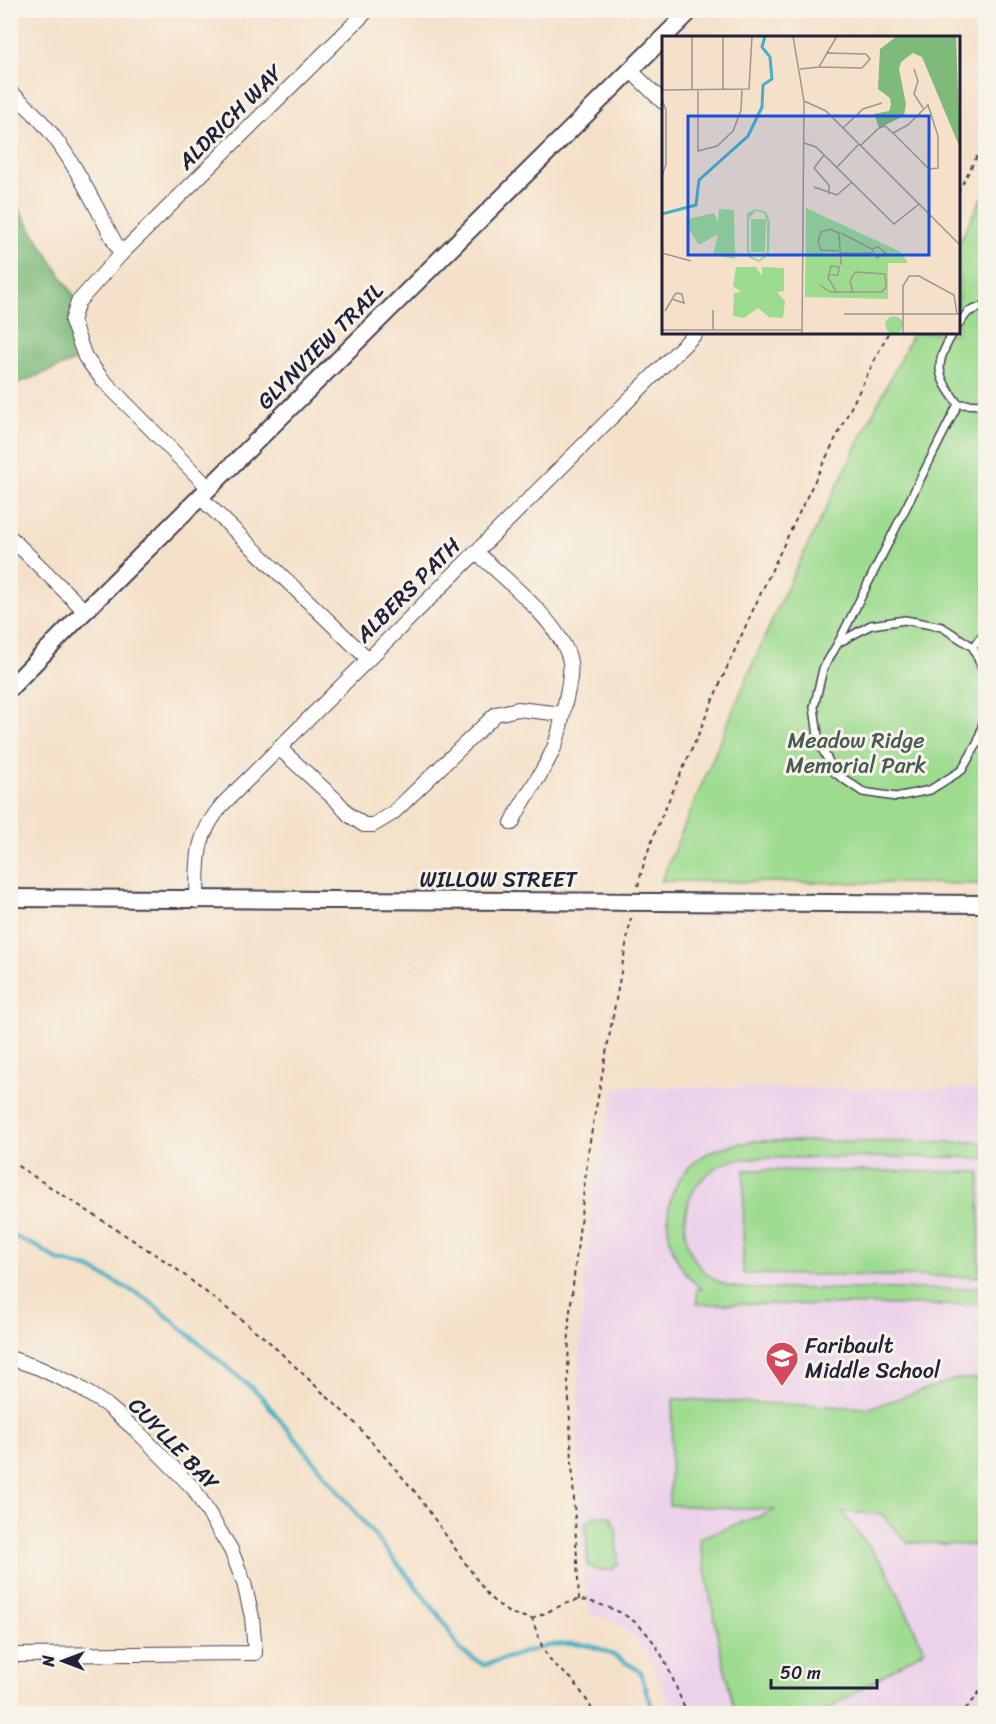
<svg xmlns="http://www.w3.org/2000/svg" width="996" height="1724" font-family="Sriracha,sans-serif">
<rect width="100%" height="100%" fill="#f7f3e8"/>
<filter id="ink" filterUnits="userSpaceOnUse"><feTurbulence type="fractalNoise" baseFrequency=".0167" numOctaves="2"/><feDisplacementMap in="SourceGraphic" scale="12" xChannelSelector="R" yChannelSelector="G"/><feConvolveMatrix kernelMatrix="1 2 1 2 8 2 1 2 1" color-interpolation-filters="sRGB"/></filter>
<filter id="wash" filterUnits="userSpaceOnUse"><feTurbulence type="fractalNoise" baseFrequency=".008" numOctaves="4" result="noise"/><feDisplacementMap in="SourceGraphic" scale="24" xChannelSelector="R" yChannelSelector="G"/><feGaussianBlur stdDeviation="1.35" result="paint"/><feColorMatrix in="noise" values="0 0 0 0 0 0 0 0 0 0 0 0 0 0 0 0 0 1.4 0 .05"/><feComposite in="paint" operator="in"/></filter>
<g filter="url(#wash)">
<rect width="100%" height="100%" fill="#f5e1c9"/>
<polygon fill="#ecd1ea" points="615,1087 985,1089 985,1713 673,1713 646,1651 629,1632 607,1619 591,1614 585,1585 580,1503 578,1432 580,1341 586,1264 595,1186"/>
<g fill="#9ddb8f" stroke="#607e65" stroke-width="1.5">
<polygon points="985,196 985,884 661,881 751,668 786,589 913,333 958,333 959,243 981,199"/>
<path d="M754 1141 981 1142 985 1143V1160L963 1157 755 1158C740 1159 723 1161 711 1171 671 1201 677 1266 726 1285 734 1288 744 1288 753 1289H959L985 1286V1302L960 1305 697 1304V1289H702C658 1256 654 1185 705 1155 720 1146 737 1144 754 1141Z"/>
<polygon points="744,1170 980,1172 979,1277 743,1274"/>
<polygon points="956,1379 985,1379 985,1546 907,1542 881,1514 842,1512 887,1570 924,1650 826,1711 818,1714 735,1713 720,1648 699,1538 776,1510 669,1505 673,1399 870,1408"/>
<polygon points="595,1516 611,1516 616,1529 618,1563 612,1570 599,1570 588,1566 586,1523"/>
</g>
<polygon fill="#7ebb7a" stroke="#506e5a" stroke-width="1.5" points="10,196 78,302 74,311 85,357 11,386"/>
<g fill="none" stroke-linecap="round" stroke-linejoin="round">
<path stroke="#47b0c6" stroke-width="4.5" d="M10 1235 38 1247 57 1260 89 1268 147 1299 259 1394 411 1580 443 1621 460 1650 484 1665C524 1654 562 1633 603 1650 616 1656 628 1664 640 1671L654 1714"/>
</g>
</g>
<g filter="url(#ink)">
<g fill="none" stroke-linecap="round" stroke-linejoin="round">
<defs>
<g id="service">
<polyline points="958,325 968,312 986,305"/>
<path d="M953 333C934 366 936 374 958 404L986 405"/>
<polyline points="838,643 958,404"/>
<polyline points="973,647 986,631"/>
<polyline points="986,695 985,675 973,647 942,627 905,620 871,625 838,643 823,669 814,707 819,743 835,773 863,792 896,797 930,790 962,770 978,742 986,711"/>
</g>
<g id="minor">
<polyline points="630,70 663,102"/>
<path d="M10 92C64 133 89 195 121 254"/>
<polyline points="209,488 102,379 85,357 72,321 78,302 121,254 368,10"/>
<polyline points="201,498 368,659"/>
<polyline points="10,537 85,611"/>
<path d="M476 552C503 577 564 626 570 662 572 677 567 693 564 708 561 722 559 739 552 752 541 777 523 798 512 823"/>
<polyline points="279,748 336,800 349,815 364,825 373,825 393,813 496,714 518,709 562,714"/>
<path d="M197 901C198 859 194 839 222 805L696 333"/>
<polyline points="10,1358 39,1368 75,1385 108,1406 138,1432 194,1489 231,1550 244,1583 252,1617 255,1653 10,1655"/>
</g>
<g id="tertiary">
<polyline points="663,38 691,10"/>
<polyline points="10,688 85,611 663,38"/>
<polyline points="10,898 986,904"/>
</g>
</defs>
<use href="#service" stroke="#423f50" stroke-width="10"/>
<use href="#minor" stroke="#423f50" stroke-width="16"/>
<use href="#tertiary" stroke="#423f50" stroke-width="20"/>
<g stroke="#423f50" stroke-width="2" stroke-dasharray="4.5 4.5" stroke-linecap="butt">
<polyline points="958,192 986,139"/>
<path d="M638 886C649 836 678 782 698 735 755 598 822 466 888 333"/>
<polyline points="10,1161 170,1264 266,1339 356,1424 417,1494 489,1597 509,1613 532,1619 543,1649 553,1664 573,1680 590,1705 593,1714"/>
<polyline points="579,1600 568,1382 569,1320 589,1146 631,918"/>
<path d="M532 1619C545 1614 566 1601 579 1600 588 1600 599 1604 607 1607 657 1624 668 1669 687 1714"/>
<path d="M958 1714C972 1706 978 1694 986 1680"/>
</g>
<use href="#service" stroke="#fff" stroke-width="7"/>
<use href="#minor" stroke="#fff" stroke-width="14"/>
<use href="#tertiary" stroke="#fff" stroke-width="16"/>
</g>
</g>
<defs>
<symbol id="school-pin" viewBox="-11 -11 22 30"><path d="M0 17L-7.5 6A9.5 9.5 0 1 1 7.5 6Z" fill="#d1495b" stroke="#f7f3e8"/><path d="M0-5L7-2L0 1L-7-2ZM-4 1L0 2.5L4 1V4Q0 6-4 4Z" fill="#fff"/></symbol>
</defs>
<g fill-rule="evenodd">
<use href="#school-pin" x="763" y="1339" width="38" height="52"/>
</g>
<g text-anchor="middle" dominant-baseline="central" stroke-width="6" stroke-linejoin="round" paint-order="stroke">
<g font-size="22" fill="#22223b" stroke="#f7f3e8">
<text transform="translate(230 117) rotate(-45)">ALDRICH WAY</text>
<text transform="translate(320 346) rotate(-45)">GLYNVIEW TRAIL</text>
<text transform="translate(408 590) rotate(-45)">ALBERS PATH</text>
<text x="498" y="879">WILLOW STREET</text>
<text transform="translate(174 1444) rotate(46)">CUYLLE BAY</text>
</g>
<g font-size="22" fill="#475a54" stroke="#f7f3e8">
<text x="856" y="740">Meadow Ridge<tspan x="856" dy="25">Memorial Park</tspan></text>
</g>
<g font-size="22" fill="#22223b" stroke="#f7f3e8" text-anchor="start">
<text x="805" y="1345">Faribault<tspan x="805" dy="25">Middle School</tspan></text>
</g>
</g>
<g transform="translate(662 36)">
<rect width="298" height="298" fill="#f5e1c9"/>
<path d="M144 172 239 216 246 227H226V263L143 261ZM57 173 72 174 73 223 51 219 56 198 37 209 28 195 26 183 52 177 56 186ZM94 173 104 176 108 185 107 219 97 226 87 222 85 214V177ZM94 175 102 177 105 185V216L97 224 89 220 87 213V182ZM89 183H104L103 216H89ZM74 231H94L100 240V231L122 232V255L115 256 123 265 121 282 107 281 96 272 82 282 71 280 72 257 79 256 71 250ZM223 289a9 9 0 1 1 18 0a9 9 0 1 1-18 0Z" fill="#9ddb8f" fill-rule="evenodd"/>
<path d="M235 0H294L298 112 260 21 251 17 239 26 237 33 244 68 242 80 217 92 212 78 227 75 229 69 228 62 216 53 218 13Z" fill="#7ebb7a"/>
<path fill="none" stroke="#47b0c6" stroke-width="3" d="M0 178 34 169 37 144 86 100 100 71 101 49 110 43 108 21 100 11 103 0"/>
<path fill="none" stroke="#a19590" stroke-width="1.5" d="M30 0V53M61 0V53M131 0 142 65 140 298M157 31 200 32 208 23 204 18 164 17M138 33 157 31 175 0M252 33 256 45 252 58 261 72M36 53V115L55 110 71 95 79 74 80 53M0 54 87 53 90 0M0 64 4 74V128L0 140M142 65 164 75 299 210M181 92 201 73 220 67M142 107 154 111 232 188 257 168M199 109 217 92 223 90 231 97 246 89 266 69 276 100V132L267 133 231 97M162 119 152 132 167 149V158M175 131 197 108M152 151 175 159 190 146M179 197 210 213 215 222 224 217 216 211 210 213M176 215 159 214 156 205 159 196 168 193 177 197 179 229M0 217 29 225M179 217H210M168 239H176L177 231 169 230 166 242 174 255M158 249 168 256H220L224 251 223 238 193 236 188 245 191 256M51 274V294M3 275 13 258 15 257 20 258 22 267 10 263M182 278H299M0 294H140M241 298V250L247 240H257L292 259 295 278"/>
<path fill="#1d4ed8" fill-opacity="0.15" stroke="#1d4ed8" stroke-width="3" d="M26 80H267V219H26Z"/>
<rect width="298" height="298" fill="none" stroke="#22223b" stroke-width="3"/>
</g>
<rect width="996" height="1724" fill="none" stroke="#f7f3e8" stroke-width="36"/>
<g transform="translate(63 1661) rotate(270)" stroke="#f7f3e8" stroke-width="4.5" paint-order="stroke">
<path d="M0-4.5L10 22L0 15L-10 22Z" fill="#22223b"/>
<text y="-9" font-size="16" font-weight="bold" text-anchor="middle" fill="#22223b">N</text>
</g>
<path d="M771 1679v9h106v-9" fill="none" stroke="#22223b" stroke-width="3"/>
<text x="780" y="1679" font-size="18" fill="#22223b" stroke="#f7f3e8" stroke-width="4.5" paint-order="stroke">50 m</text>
</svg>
